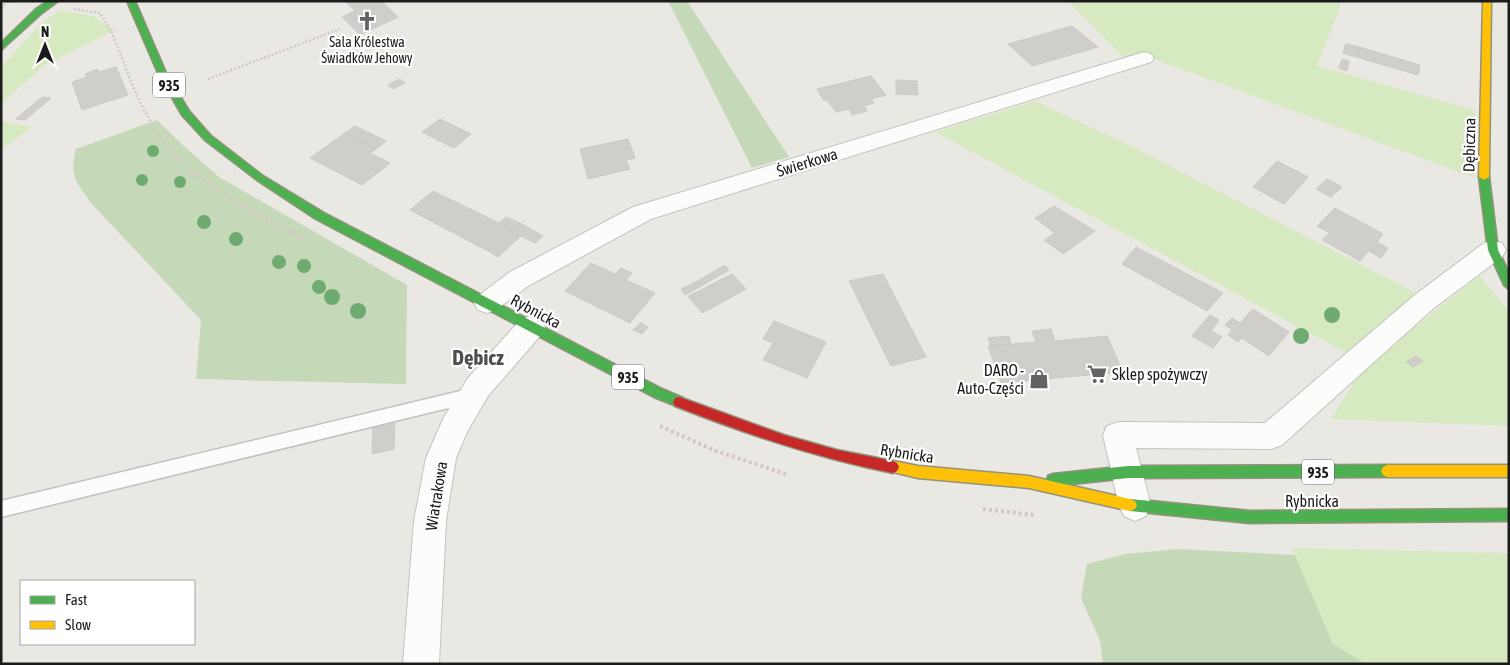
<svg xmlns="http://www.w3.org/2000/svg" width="1510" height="665" font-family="'Asap Condensed',sans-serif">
<rect width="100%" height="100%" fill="#eae8e3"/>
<g fill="#d7e9c1">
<polygon points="1068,1 1342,1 1317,66 1475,110 1475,178 1143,55 1123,57"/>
<polygon points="60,10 92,16 115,30 45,65 1,103 1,68 38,26"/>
<polygon points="1035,101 1129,145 1422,296 1349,354 935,132"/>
<polygon points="1,121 32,127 1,150"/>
<polygon points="1479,276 1506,307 1509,313 1509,426 1331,419 1364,367"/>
<polygon points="1292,548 1509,553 1509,664 1366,664 1333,644"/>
</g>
<g fill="#c5d9b8">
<polygon points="668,1 687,1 789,157 752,168"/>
<path d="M157 120 186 148 219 177 407 285 406 384 196 379 201 320 91 203C76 181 69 176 76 149Z"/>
<polygon points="1177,549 1295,555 1333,644 1366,664 1103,664 1100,641 1081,598 1087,564 1126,554"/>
</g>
<g fill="#d0ceca" stroke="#cdc9c5">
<polygon points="345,1 381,1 398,17 360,35 342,17 355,11"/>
<polygon points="1072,26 1098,47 1032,66 1008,44"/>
<polygon points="1346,44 1359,47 1356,57 1343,53"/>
<polygon points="1359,47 1420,65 1418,75 1356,57"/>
<polygon points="1342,59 1349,61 1347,71 1339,68"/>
<polygon points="116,67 128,95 82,110 72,82 87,77 85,74 97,69 99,72"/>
<polygon points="871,76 886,95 871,99 874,103 864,106 867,111 852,115 849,109 836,112 827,100 824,101 817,89"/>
<polygon points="400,79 405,83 393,89 388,85"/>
<polygon points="896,80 917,81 918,95 896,94"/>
<polygon points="42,97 51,98 25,120 16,119"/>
<polygon points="440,119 471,134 454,148 422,132"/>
<polygon points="355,126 386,141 376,149 345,133"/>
<polygon points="345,133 376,149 370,153 390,163 362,185 310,158"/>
<polygon points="628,139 635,158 626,160 630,169 588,179 580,149"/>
<polygon points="1277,161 1308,177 1284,204 1253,187"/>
<polygon points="1327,179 1342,187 1331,197 1316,189"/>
<polygon points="433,191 499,223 512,229 488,251 410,210"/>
<polygon points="1054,206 1095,231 1063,254 1044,240 1055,233 1035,218"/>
<polygon points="1335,208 1383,234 1377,242 1388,248 1381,258 1369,251 1360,261 1322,240 1330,233 1317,226"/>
<polygon points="506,217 520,223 513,230 499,223"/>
<polygon points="520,223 543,236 535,243 521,236 498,257 488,251"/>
<polygon points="1136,247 1223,293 1207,311 1122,264"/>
<polygon points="591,263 615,274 621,268 632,273 626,280 655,293 630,323 565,291"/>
<polygon points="725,265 729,270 696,289 692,284"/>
<polygon points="732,274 746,289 710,309 697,292"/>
<polygon points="883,274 926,357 891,366 849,281"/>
<polygon points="692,284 696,289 685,295 681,289"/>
<polygon points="697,292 710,309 702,313 688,296"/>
<polygon points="1253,309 1289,332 1269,356 1242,338 1238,342 1228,335 1232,330 1225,325 1232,318 1240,323"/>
<polygon points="1210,315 1219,320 1211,331 1201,325"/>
<polygon points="774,321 826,342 807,378 763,360 773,343 763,339"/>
<polygon points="640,323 648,327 642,334 633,330"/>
<polygon points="1201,325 1222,337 1213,348 1192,336"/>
<polygon points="1051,329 1055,341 1107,336 1123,372 1001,383 988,346 1036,342 1032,331"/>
<polygon points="1009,336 1011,344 991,346 988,338"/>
<polygon points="1416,356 1423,361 1413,367 1406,362"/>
<polygon points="395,421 394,449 372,454 373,424"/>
</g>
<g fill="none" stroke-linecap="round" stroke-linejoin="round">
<defs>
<polygon id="lane" points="473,388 479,390 481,395 479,400 473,402 1,517 1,501"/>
<g id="street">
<polygon points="1144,52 1151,54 1154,58 1151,62 651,219 528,286 496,310 487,313 478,310 474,303 478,296 510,272 633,207"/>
<polygon points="1493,241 1502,243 1506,250 1502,257 1434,308 1282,445 1271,449 1136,448 1151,506 1146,516 1135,521 1124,516 1119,506 1103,435 1107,426 1118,422 1265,423 1416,294 1484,243"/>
<polygon points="531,316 541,319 545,327 541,335 488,396 467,432 456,458 446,521 439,664 403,664 414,521 426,458 444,417 468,378 521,319"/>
</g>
<g id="fast">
<polygon points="48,1 58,1 42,13 1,50 1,43 36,9"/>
<polygon points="127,1 135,1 166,73 189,111 211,136 263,176 324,213 662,389 683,398 685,402 683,406 679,407 654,397 316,219 257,180 205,140 182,115 158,73"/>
<polygon points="1484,174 1489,177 1498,250 1509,273 1509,289 1504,285 1488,250 1479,177"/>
<polygon points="1387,465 1391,467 1393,471 1391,475 1387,477 1128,478 1053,486 1048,484 1047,480 1048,476 1053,474 1128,466"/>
<polygon points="1130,499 1250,511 1509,509 1509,521 1250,523 1130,511 1125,509 1123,505 1125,501"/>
</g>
<g id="slow">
<polygon points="1483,1 1491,1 1489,177 1484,180 1479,177"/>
<polygon points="893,461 918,466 1029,476 1130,499 1135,501 1137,505 1135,509 1130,511 1029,488 918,478 889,471 887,467 889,463"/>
<polygon points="1387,465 1509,465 1509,477 1387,477 1383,475 1381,471 1383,467"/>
</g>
<path id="jam" d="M679 397 784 435 837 450 893 461 897 463 899 467 897 471 893 473C818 458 746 434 675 406L673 402 675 398Z"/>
</defs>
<use href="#lane" stroke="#c2c2bf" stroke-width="3"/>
<use href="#street" stroke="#c2c2bf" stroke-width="2"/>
<use href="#fast" stroke="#92937c" stroke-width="3"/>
<use href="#slow" stroke="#92937c" stroke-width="3"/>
<use href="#jam" stroke="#92937c" stroke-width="3"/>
<g stroke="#d6c6c3" stroke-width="2.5" stroke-dasharray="2 2" stroke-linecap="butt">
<polyline points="1,8 9,1"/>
<path d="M74 9 100 13C115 35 122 59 132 84 147 121 168 152 199 178"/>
<polyline points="208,79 340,29"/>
</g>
<polyline stroke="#d6c6c3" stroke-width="3" stroke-dasharray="2.5 2.5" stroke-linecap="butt" points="198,176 235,202 303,238"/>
<g stroke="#d6c6c3" stroke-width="4" stroke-dasharray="3 3" stroke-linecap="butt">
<polyline points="660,426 716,451 789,475"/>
<polyline points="983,509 1034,515"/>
</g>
<use href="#lane" fill="#fcfcfb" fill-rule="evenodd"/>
<use href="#street" fill="#fcfcfb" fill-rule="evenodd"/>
<use href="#fast" fill="#4caf50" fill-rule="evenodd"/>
<use href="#slow" fill="#ffc107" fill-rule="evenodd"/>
<use href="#jam" fill="#c62828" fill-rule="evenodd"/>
</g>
<g fill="#6faa70">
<circle cx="153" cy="151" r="6"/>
<circle cx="142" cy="180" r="6"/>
<circle cx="180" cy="182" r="6"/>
<circle cx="204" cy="222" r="7"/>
<circle cx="236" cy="239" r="7"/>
<circle cx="279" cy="262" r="7"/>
<circle cx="304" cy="266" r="7"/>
<circle cx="319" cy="287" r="7"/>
<circle cx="332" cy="297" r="8"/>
<circle cx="358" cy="311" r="8"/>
<circle cx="1332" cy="315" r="8"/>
<circle cx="1301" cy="336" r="8"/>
</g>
<defs>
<symbol id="church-bare" viewBox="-9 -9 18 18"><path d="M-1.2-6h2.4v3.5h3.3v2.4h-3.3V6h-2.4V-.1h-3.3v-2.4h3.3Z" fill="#636361" stroke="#fff" stroke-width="2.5" paint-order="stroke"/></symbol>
<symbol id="supermarket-bare" viewBox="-9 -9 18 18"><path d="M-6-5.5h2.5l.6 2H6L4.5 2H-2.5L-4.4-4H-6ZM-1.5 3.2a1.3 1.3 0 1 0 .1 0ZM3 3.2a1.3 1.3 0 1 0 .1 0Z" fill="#636361" stroke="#fff" stroke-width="2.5" paint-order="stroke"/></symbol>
<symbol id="shop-bare" viewBox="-9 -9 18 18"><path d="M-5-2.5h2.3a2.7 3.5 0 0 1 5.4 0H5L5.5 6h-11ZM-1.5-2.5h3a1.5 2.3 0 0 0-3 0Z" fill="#636361" stroke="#fff" stroke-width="2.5" paint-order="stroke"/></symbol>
</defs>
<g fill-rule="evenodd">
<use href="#church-bare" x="353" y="7" width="28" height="28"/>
<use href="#supermarket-bare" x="1083" y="360" width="28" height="28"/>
<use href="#shop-bare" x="1025" y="365" width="28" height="28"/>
</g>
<g text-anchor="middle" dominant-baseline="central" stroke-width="4.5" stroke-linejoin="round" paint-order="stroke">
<g font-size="14" fill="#1b1b1b" stroke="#fff">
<text x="367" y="42">Sala Królestwa<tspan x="367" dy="16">Świadków Jehowy</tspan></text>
</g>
<g fill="#fff" stroke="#5f5f5f" stroke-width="1">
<rect x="153" y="72.5" width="32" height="25" rx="4"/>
<rect x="612" y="364.5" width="32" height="25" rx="4"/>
<rect x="1302" y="459.5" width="32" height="25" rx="4"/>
</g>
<g font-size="15" font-weight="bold" fill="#1b1b1b">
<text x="169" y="85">935</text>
<text x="628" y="377">935</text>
<text x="1318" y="472">935</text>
</g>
<g font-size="16" fill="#1b1b1b" stroke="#fff">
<text transform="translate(1469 145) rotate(-89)">Dębiczna</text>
<text transform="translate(807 162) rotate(-17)">Świerkowa</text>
<text transform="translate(536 311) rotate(28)">Rybnicka</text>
<text transform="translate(907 453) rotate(9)">Rybnicka</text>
<text transform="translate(436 496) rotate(-81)">Wiatrakowa</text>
<text x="1312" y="501">Rybnicka</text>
</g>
<g font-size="16" fill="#1b1b1b" stroke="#fff" text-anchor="end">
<text x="1024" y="370">DARO -<tspan x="1024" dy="18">Auto-Części</tspan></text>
<text x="1112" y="374" text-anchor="start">Sklep spożywczy</text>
</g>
<g font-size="21" font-weight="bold" fill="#4e4e4e" stroke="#fff">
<text x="478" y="357">Dębicz</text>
</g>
</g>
<rect width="1510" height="665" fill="none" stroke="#1b1b1b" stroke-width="5"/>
<rect x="20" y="580" width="175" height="65" fill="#ffffff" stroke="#a4a4a4"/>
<rect x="30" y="596" width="25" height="8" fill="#4caf50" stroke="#a4a4a4"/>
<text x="65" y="605" font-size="15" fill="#1b1b1b">Fast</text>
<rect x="30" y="621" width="25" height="8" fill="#ffc107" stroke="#a4a4a4"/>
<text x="65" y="630" font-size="15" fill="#1b1b1b">Slow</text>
<g transform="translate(45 45)" stroke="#ffffff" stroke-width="4" paint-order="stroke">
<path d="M0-4L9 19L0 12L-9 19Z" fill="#1b1b1b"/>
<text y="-8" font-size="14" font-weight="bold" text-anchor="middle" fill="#1b1b1b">N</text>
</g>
</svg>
